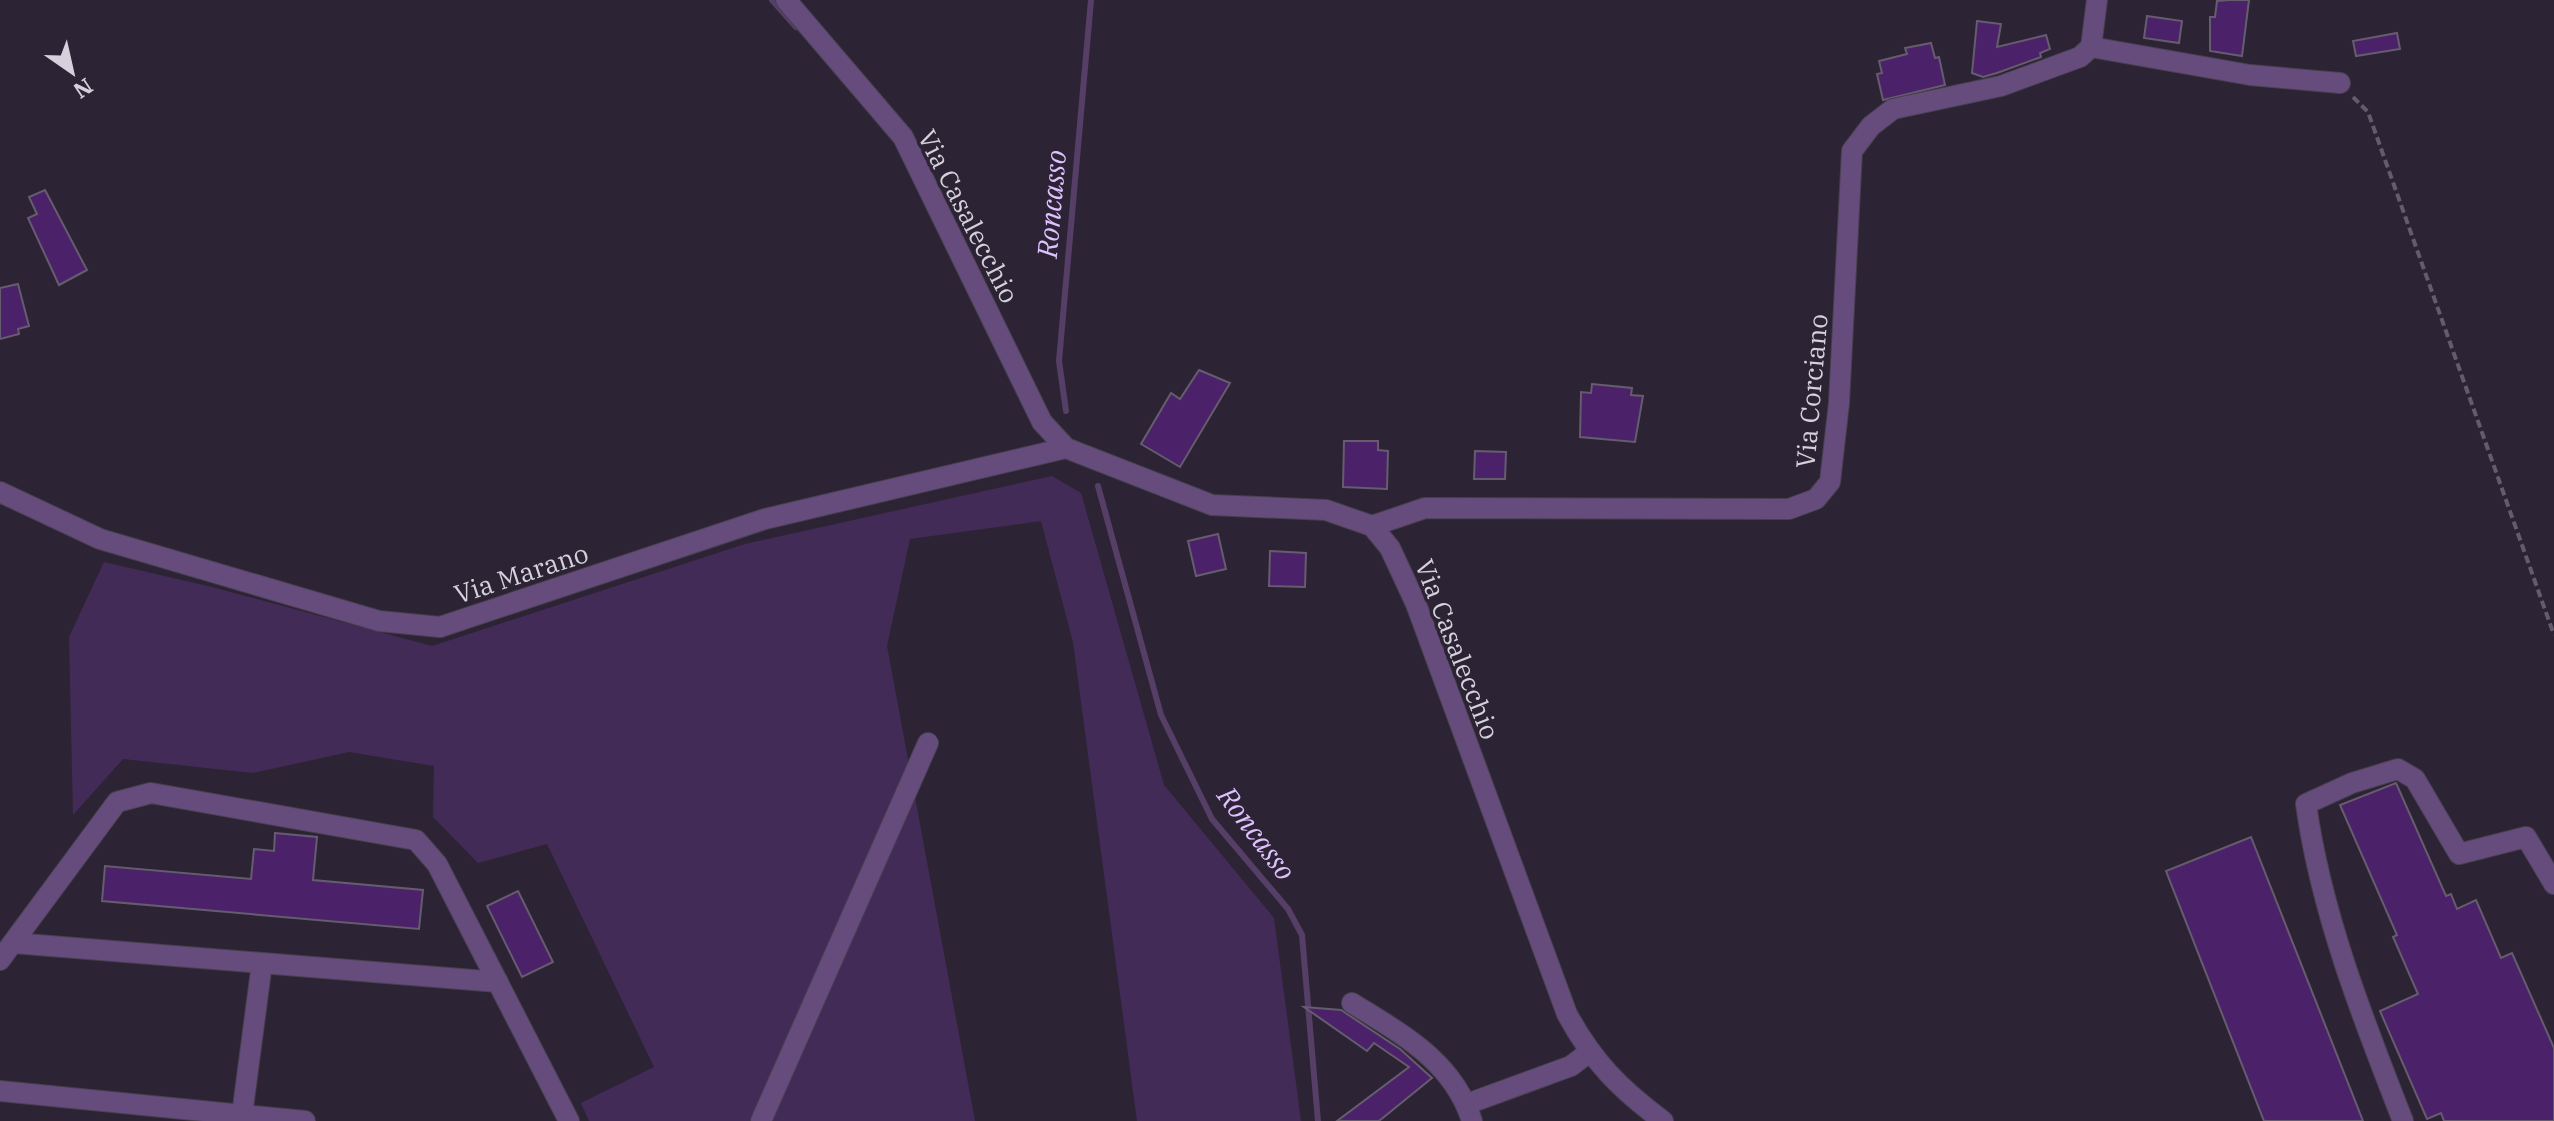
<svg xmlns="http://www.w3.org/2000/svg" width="2554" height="1121" font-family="'IBM Plex Serif',serif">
<rect width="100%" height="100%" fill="#2c2434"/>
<polygon fill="#432b57" points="1052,476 1081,493 1164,785 1274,918 1301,1121 1137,1121 1073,642 1041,521 910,539 887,646 975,1121 589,1121 581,1103 654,1067 547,844 478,863 433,817 434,766 349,752 253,773 123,759 73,815 69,637 104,562 212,587 432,646 745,544"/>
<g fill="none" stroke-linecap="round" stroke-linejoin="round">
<g stroke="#563f67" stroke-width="6">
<polyline points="772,0 796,27"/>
<polyline points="1066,411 1059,361 1091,0"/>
<polyline points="1098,486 1161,715 1212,819 1288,909 1302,935 1318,1121"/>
</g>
</g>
<g fill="#4b2269" stroke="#655c6e" stroke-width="2">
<polygon points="2229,0 2249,0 2242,56 2210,51 2210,17 2215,17 2217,1"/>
<polygon points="2147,16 2182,21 2179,43 2144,38"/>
<polygon points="1977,21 2001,24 1997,47 2046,35 2050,49 2040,53 2041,57 1997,73 1983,77 1972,73"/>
<polygon points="2397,33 2400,49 2356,56 2353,41"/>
<polygon points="1931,43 1935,58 1939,57 1945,85 1883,100 1877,74 1882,73 1879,61 1907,54 1905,48"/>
<polygon points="45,190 87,270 59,285 28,218 37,214 29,197"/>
<polygon points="18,284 29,326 18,329 19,334 0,339 0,288"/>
<polygon points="1199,370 1230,383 1180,467 1141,444 1171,393 1180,399"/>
<polygon points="1592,384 1632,388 1631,395 1643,396 1635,442 1580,437 1581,392 1591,393"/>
<polygon points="1344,441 1378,441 1378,450 1388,451 1387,489 1343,487"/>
<polygon points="1475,451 1506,452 1505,479 1474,479"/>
<polygon points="1218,534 1226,569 1196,576 1188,541"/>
<polygon points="1270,551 1306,553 1305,587 1269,586"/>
<polygon points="2396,783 2446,896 2451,894 2457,909 2476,900 2501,958 2512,953 2554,1048 2554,1121 2444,1121 2441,1113 2427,1119 2380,1011 2418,994 2393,937 2397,935 2340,805"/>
<polygon points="275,833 317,837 313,880 423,890 419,929 102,901 105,866 251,879 254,849 274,851"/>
<polygon points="2251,837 2363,1121 2264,1121 2166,871"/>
<polygon points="518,891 553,962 522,977 487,906"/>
<polygon points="1304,1007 1341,1010 1400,1049 1432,1078 1379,1121 1337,1121 1409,1067 1374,1043 1367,1051"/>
</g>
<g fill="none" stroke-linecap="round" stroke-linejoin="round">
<defs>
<g id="minor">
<path d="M786 0 903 137 1042 422 1066 448 1212 505 1326 510 1372 526 1390 548 1416 604 1567 1014C1593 1062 1620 1089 1663 1121"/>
<polyline points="2091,47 2250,75 2340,83"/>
<polyline points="0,492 100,539 379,621 440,627 765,519 1066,448"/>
<polyline points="1372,526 1425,508 1789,509 1816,499 1830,482 1839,403 1852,151 1871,126 1893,109 2001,86 2080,57 2091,47 2097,0"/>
<polyline points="13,943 498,982"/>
<polyline points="0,960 117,802 151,793 416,840 437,864 569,1121"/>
<path d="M1352 1003C1403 1035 1453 1061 1472 1121"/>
<polyline points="0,1091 305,1121"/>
<polyline points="1467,1104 1571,1066 1588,1053"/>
<polyline points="242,1115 262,963"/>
<polyline points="761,1121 928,743"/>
<path d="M2403 1121C2363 1019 2321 913 2306 804L2352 783 2398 769 2415 779 2459 854 2526 837 2554 884"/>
</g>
</defs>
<use href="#minor" stroke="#47404f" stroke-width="22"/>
<polyline stroke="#635c6a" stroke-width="4" stroke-dasharray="8 4" stroke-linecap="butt" points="2353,97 2368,112 2554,635"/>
<use href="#minor" stroke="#664c7d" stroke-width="20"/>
</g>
<g text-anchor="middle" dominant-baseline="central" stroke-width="7" stroke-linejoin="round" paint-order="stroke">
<g font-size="26" fill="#d5d0db" stroke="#2c2434">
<text transform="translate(969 216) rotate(63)">Via Casalecchio</text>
<text transform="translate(1811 391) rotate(-85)">Via Corciano</text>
<text transform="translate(521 573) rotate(-18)">Via Marano</text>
<text transform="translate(1458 649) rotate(69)">Via Casalecchio</text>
</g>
<g font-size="28" font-style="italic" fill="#e0c1ff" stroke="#2c2434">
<text transform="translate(1051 204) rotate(-85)">Roncasso</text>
<text transform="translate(1257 833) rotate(53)">Roncasso</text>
</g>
</g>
<g transform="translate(72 72) rotate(146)" stroke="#2c2434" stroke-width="6" paint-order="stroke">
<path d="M0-6L14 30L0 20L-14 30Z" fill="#d5d0db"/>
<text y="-12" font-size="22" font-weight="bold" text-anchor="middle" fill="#d5d0db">N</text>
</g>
</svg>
